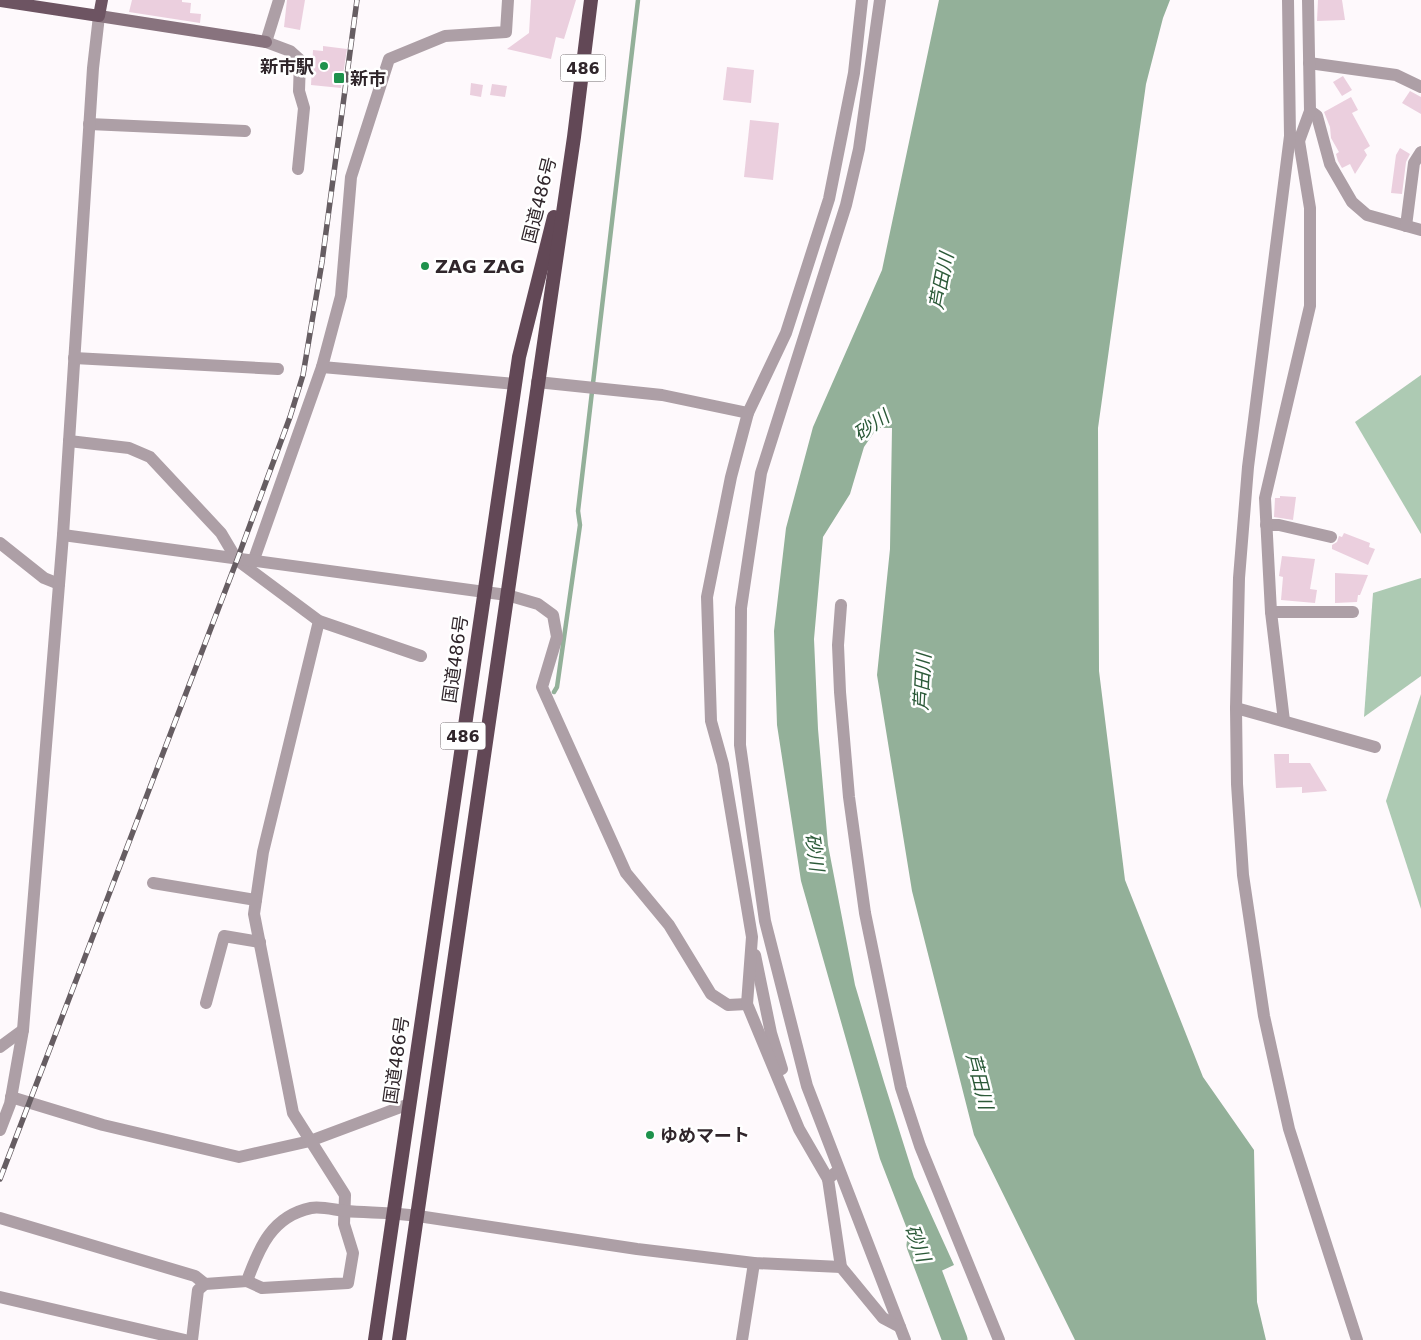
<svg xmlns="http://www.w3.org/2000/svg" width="1421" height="1340" font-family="'DejaVu Sans','Noto Sans JP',sans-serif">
<rect width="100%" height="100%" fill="#fef9fc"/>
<g fill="#adcab3">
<polygon points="1421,375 1421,534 1355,422"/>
<polygon points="1421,578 1421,676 1364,717 1373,593"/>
<polygon points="1421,694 1421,909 1386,801"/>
</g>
<polygon fill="#93b099" points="939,0 1170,0 1163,18 1146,84 1098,428 1099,671 1125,880 1203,1077 1254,1150 1257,1302 1266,1340 1075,1340 974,1135 912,891 877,675 890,549 892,428 877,428 864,447 850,494 823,537 814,639 818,729 828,845 855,985 884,1082 914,1177 954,1265 926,1278 880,1159 801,881 777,725 774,631 786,528 813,427 882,270"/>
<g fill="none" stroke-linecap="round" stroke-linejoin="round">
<polyline stroke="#93b099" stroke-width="4.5" points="554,692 557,687 580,525 578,511 638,0"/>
<polyline stroke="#93b099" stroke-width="25" points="919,1245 955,1340"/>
</g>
<g fill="#ebcfde">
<polygon points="132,0 182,0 182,2 191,3 190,13 201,14 200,23 129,12"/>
<polygon points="287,0 305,0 300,30 284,27"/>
<polygon points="531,0 576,0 564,39 556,37 551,59 507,49 529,33"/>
<polygon points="1318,0 1342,0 1345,20 1317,21"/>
<polygon points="323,46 347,49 341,88 311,85 313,50 323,51"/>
<polygon points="727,67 754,70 751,103 723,100"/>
<polygon points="1343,76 1352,90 1342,96 1333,82"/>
<polygon points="471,83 483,85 481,97 470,95"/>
<polygon points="492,84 507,86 505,97 490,95"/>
<polygon points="1410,91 1421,97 1421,114 1402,103"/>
<polygon points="1351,97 1358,110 1352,113 1370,146 1364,150 1367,155 1355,174 1350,164 1342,168 1338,161 1336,154 1339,152 1331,138 1330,127 1324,112"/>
<polygon points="750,120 779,123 773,180 744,177"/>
<polygon points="1400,148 1410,154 1406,162 1402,194 1391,193 1396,155"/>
<polygon points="1280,496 1296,497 1293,520 1274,517 1275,498 1280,498"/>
<polygon points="1344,533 1370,543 1369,547 1375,549 1368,565 1332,549 1332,545 1337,542 1339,536 1342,537"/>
<polygon points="1282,556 1315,559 1310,589 1317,590 1315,603 1281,600 1283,577 1279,576"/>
<polygon points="1335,573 1368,575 1360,595 1358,595 1357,602 1335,603"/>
<polygon points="1274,754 1289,754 1289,763 1310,763 1327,791 1302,793 1302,787 1276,788"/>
</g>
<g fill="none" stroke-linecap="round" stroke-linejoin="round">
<g stroke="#ad9fa6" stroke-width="12">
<polyline points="279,0 266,42 290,51 300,60 299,91 304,108 298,169"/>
<polyline points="880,0 859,149 846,205 761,473 741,608 740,745 765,921 807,1086 905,1340"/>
<polyline points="1309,63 1396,75 1421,87"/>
<polyline points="1310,111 1317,116 1330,164 1352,202 1367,215 1421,230"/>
<polyline points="89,124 245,131"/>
<polyline points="1299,141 1310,111 1308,0"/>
<polyline points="1406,226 1414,163 1421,152"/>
<polyline points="74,358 278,369"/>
<polyline points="322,367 515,384"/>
<polyline points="537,382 662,395 748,413"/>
<polyline points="69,441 129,448 150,457 221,533 237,560 319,621 421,656"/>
<polyline points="1266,525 1279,525 1331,537"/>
<polyline points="0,543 44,578 59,584"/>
<polyline points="253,562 322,367 341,296 351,177 389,59 445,36 506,32 508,0"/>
<polyline points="507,595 538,604 553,615 557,637 542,687 626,873 669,925 711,994 728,1005 747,1004"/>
<polyline points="841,605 838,645 840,692 849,797 865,913 901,1088 920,1146 999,1340"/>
<polyline points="1271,612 1353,612"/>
<polyline points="1236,708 1375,747"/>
<polyline points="1284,721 1271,612 1265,498 1310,306 1310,208 1299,141 1290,136"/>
<polyline points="153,883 256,900"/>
<polyline points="755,955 771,1033 782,1069"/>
<polyline points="206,1003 224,936 260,942"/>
<polyline points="0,1047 23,1030"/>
<polyline points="11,1097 103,1125 239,1157 310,1141 409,1104"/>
<polyline points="835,1173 828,1179 841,1267 883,1318 900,1327"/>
<polyline points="828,1179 799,1129 747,1004 752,937 723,764 711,721 707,597 731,477 748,413 786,333 829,199 854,73 862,0"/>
<polyline points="0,1218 195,1276 205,1284"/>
<polyline points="247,1281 262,1288 348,1283 353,1253 344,1224 345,1195 293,1113 254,914 263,852 319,621"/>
<polyline points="0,1297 185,1340"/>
<path d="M192 1340 198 1290 205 1284 247 1281C259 1248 272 1216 311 1208 321 1206 335 1210 345 1211 370 1213 393 1212 418 1216"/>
<polyline points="742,1340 754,1263"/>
</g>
<g stroke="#ad9fa6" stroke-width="12">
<polyline points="1288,0 1290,136 1248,467 1239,578 1236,708 1237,784 1243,875 1264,1016 1289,1129 1357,1340"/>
<polyline points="63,535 507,595"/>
<polyline points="0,1130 10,1104 23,1030 63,535 93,68 99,16"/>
<polyline points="418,1216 637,1249 754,1263 841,1267"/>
</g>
<polyline stroke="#88737e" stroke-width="12" points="99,16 266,42"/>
<polyline stroke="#6d5462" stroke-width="12" points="0,1 99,16 102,0"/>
<g stroke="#624856" stroke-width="14">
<polyline points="375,1340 519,357 554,217"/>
<polyline points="399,1340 574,137 591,0"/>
</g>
<defs>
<polyline id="rail" points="0,1179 237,560 290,417 303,375 322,262 357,0"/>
</defs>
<use href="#rail" stroke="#665d62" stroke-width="5.5"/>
<use href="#rail" stroke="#fff" stroke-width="4" stroke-dasharray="11" stroke-linecap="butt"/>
</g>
<g fill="#1e924c" stroke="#fff" stroke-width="2">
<circle cx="324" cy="66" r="5"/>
<rect x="333" y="72" width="12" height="12" rx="2.5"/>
<circle cx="425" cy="266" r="5"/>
<circle cx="650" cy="1135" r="5"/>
</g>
<g text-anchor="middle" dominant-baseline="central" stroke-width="5" stroke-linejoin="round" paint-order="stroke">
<g fill="#fff" stroke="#6e676b" stroke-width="1">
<rect x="560.5" y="54.5" width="45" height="27" rx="4"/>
<rect x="440.5" y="722.5" width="45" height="27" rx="4"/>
</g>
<g font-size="16" font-weight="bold" fill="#30262b">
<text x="583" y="68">486</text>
<text x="463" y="736">486</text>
</g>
<g font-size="18" font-weight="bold" fill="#30262b" stroke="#fff" text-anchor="start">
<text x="314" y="66" text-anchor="end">新市駅</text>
<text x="350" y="78">新市</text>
<text x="435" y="266">ZAG ZAG</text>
<text x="660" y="1135">ゆめマート</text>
</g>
<g font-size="18" fill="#30262b" stroke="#fff">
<text transform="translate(539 200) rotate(-76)">国道486号</text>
<text transform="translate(455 659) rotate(-82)">国道486号</text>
<text transform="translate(396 1060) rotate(-82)">国道486号</text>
</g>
<g font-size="19" font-style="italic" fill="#2c5a39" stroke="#fff">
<text transform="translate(941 281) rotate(-79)">芦田川</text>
<text transform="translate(871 425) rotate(-34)">砂川</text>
<text transform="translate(922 682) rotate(-87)">芦田川</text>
<text transform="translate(815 852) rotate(82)">砂川</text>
<text transform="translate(980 1081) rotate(76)">芦田川</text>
<text transform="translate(918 1243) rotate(69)">砂川</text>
</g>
</g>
</svg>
